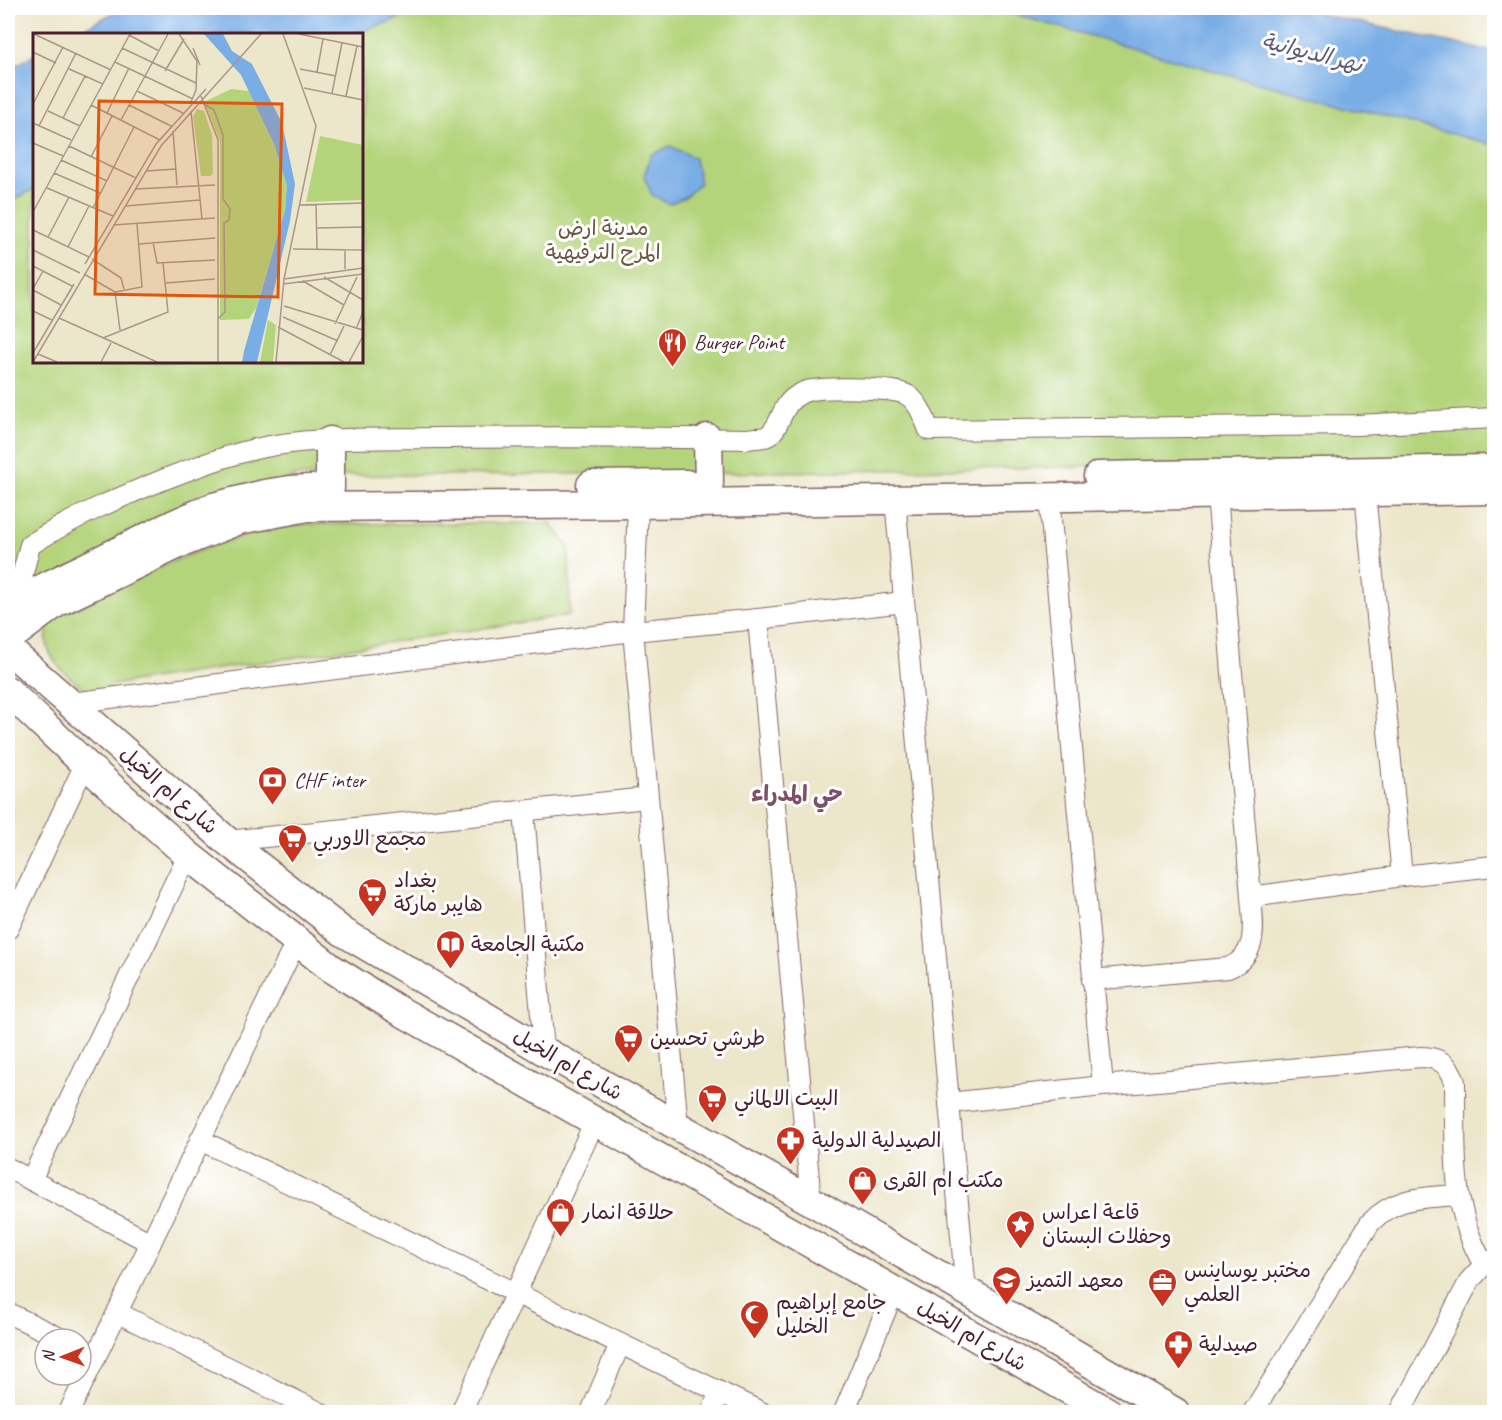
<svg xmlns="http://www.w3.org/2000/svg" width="1502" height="1420" font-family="Caveat,'Playpen Sans Arabic',sans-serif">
<rect width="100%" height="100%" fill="#fff"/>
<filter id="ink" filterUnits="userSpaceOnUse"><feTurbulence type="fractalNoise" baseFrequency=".0167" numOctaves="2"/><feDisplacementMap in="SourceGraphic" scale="12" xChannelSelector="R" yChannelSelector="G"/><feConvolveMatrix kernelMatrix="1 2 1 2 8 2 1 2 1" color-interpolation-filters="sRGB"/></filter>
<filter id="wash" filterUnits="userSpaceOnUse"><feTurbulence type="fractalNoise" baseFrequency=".008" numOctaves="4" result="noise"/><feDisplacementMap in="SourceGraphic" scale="24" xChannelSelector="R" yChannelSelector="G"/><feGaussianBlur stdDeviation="1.35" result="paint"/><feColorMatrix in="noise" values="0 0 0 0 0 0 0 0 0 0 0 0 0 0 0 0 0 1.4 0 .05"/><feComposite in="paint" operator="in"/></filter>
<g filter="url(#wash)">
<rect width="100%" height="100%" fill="#ece6ca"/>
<g fill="#b4d47b" stroke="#7f7a53" stroke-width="1.5">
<polygon points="428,8 995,8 1494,145 1494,460 719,473 296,476 8,595 8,203 34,189 34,362 362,362 362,34 354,34"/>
<path d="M551 523 569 548 570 615 112 685 97 697C70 679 34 656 51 619 134 580 217 532 310 524Z"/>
</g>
<g fill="#79ade6" stroke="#626688" stroke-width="1.5">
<polygon points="123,8 428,8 354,34 73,34"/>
<polygon points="992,8 1293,8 1494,52 1494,145 1233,76"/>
<polygon points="34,55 34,189 8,203 8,70"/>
<polygon points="670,146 695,158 700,183 685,197 669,204 652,195 644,176 651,155"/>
</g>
</g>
<g filter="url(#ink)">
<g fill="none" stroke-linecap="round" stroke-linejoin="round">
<defs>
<g id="street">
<polyline points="1365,492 1402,876"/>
<polyline points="1049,497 1103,1086"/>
<polyline points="895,499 966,1292"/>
<polyline points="638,504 633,631 678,1127"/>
<path d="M16 600 30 545C73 517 118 498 165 479 193 468 222 457 251 450 307 436 380 439 437 438 541 437 644 437 747 439 753 438 760 438 765 437 780 432 780 407 795 397 798 395 803 392 807 391 823 387 895 387 907 395 919 402 924 418 929 430L1357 425 1494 418"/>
<polyline points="758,619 811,1201"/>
<polyline points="71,703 633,631 758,619 904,602"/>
<polyline points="524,812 544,1051"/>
<polyline points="227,841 647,798"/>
<polyline points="1251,897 1402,876 1494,866"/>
<polyline points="8,929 85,764"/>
<path d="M1092 980 1228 968C1260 955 1253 924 1251 897L1217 494"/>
<path d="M949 1103 1103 1086 1421 1057C1439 1057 1450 1065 1455 1082 1456 1148 1449 1206 1484 1265"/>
<polyline points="200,1140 761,1412"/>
<polyline points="8,1168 151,1243"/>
<polyline points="31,1180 188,855"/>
<polyline points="8,1313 62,1339"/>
<polyline points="118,1313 319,1412"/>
<polyline points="69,1412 296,942"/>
<polyline points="461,1412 595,1121"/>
<polyline points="591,1412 620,1344"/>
<polyline points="711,1412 720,1393"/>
<polyline points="844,1412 894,1291"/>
<path d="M1253 1412 1370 1223C1395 1196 1423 1198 1458 1195"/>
<polyline points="1400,1412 1470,1280 1484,1265 1494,1259"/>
</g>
<g id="secondary">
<polyline points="708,438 709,483"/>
<polyline points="1098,476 1494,469"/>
<polyline points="591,485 686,484"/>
<polyline points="330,488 330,441"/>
<polyline points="8,605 174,524 213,507 264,494 290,490 329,488"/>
<polyline points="8,639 56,603 179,544 239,520 308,507 638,504 1494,490"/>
<polyline points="8,649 227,841 343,932 544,1051 811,1201 1175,1412"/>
<polyline points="8,691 85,764 188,855 331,968 395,1008 1108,1412"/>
</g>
</defs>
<use href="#street" stroke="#836563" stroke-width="22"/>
<use href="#secondary" stroke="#836563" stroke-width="31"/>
<use href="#street" stroke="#fff" stroke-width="20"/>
<use href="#secondary" stroke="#fff" stroke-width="28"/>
</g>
</g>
<defs>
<symbol id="restaurant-pin" viewBox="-11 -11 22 30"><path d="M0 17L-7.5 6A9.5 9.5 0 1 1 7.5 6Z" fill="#c8321e" stroke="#fff"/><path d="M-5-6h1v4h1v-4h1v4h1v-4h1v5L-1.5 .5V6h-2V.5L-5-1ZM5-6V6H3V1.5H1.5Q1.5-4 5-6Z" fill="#fff"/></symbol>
<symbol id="bank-pin" viewBox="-11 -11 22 30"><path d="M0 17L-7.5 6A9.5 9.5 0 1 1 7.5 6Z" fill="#c8321e" stroke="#fff"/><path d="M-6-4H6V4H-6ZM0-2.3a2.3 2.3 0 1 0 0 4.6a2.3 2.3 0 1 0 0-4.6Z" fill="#fff"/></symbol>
<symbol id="supermarket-pin" viewBox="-11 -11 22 30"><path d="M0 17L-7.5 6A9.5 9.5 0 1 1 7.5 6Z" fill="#c8321e" stroke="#fff"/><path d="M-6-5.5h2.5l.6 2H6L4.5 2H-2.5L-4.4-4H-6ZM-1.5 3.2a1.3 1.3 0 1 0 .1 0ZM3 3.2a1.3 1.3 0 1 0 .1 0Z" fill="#fff"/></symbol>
<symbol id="library-pin" viewBox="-11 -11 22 30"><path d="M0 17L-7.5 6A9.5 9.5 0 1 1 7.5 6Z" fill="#c8321e" stroke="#fff"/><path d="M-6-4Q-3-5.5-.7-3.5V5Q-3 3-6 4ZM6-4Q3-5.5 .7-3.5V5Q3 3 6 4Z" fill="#fff"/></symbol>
<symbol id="pharmacy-pin" viewBox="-11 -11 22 30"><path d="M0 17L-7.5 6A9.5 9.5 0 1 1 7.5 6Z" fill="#c8321e" stroke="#fff"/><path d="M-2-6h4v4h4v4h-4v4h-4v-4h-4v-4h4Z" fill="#fff"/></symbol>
<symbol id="shop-pin" viewBox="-11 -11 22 30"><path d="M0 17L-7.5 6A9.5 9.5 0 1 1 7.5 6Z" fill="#c8321e" stroke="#fff"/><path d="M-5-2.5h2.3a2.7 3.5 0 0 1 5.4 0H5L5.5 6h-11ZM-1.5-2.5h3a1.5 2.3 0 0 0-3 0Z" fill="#fff"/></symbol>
<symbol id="sight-pin" viewBox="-11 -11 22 30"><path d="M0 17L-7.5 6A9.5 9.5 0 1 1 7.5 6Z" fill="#c8321e" stroke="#fff"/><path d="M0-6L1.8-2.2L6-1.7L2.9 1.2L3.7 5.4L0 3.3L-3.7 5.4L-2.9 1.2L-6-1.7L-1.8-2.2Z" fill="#fff"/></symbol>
<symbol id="school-pin" viewBox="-11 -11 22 30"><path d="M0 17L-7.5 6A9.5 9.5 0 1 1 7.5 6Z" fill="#c8321e" stroke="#fff"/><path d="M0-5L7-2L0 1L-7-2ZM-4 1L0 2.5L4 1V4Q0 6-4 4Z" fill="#fff"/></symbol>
<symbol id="office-pin" viewBox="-11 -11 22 30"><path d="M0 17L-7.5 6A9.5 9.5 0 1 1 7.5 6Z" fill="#c8321e" stroke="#fff"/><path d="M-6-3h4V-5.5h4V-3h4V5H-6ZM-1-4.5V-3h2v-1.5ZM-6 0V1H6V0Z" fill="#fff"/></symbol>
<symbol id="mosque-pin" viewBox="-11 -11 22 30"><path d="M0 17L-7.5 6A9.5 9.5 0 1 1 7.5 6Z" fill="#c8321e" stroke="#fff"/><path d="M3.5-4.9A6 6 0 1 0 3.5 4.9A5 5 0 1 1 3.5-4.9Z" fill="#fff"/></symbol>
</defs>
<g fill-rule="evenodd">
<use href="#restaurant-pin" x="656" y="326" width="33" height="45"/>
<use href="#bank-pin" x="256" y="764" width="33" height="45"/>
<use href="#supermarket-pin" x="276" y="822" width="33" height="45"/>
<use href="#supermarket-pin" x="356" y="876" width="33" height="45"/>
<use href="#library-pin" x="434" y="928" width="33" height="45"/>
<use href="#supermarket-pin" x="612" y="1022" width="33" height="45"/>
<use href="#supermarket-pin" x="696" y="1082" width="33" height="45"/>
<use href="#pharmacy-pin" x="774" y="1124" width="33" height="45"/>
<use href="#shop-pin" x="846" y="1164" width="33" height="45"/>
<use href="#shop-pin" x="544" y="1196" width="33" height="45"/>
<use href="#sight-pin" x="1004" y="1208" width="33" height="45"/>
<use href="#school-pin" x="990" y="1264" width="33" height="45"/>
<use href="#office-pin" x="1146" y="1266" width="33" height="45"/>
<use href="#mosque-pin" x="738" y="1298" width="33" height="45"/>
<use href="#pharmacy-pin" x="1162" y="1328" width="33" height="45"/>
</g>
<g text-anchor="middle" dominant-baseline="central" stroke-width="6" stroke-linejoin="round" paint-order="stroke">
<g font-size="21" fill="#6a5543" stroke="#fff">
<text x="603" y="228">مدينة ارض<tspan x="603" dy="24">المرح الترفيهية</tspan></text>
</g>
<g font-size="21" fill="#4a1f2b" stroke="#fff" text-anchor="start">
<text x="694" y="342">Burger Point</text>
<text x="294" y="780">CHF inter</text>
<text x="313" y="838">مجمع الاوربي</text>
<text x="394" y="880">بغداد<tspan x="394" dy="24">هايبر ماركة</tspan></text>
<text x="471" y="944">مكتبة الجامعة</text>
<text x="650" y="1038">طرشي تحسين</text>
<text x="734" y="1098">البيت الالماني</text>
<text x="812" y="1140">الصيدلية الدولية</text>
<text x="883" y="1180">مكتب ام القرى</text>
<text x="582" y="1212">حلاقة انمار</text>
<text x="1042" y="1212">قاعة اعراس<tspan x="1042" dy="24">وحفلات البستان</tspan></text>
<text x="1184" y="1270">مختبر يوساينس<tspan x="1184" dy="24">العلمي</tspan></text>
<text x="1027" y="1280">معهد التميز</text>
<text x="776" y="1302">جامع إبراهيم<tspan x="776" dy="24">الخليل</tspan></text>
<text x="1199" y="1344">صيدلية</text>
</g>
<g font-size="21" fill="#4a1f2b" stroke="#fff">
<text transform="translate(169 790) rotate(41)">شارع ام الخيل</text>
<text transform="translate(568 1064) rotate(30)">شارع ام الخيل</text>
<text transform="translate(972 1335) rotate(30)">شارع ام الخيل</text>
</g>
<g font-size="22" font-style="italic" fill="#5d5876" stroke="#fff">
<text transform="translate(1312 53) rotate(14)">نهر الديوانية</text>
</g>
<g font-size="22" font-weight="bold" fill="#7e4f66" stroke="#fff">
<text x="797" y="794">حي المدراء</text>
</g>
</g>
<g transform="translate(33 33)">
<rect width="330" height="330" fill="#ece6ca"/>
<path d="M198 56 216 58 241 111 254 153 252 177 223 275 216 286 187 287V108L171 69ZM164 76 171 78 179 102 180 141 177 143H168L160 84ZM287 103 330 112V167L273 169ZM235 287 243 292 240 329H227Z" fill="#b4d47b"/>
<path d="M171 1H190L199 18 219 31 249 90 262 151 257 188 224 329H209L211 318 252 177 254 153 241 111 208 42Z" fill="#79ade6"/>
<path fill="none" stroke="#ab968a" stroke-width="1.5" d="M1 1 78 37M146 1 164 28 163 57 158 69M266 1 330 14M96 2 126 18M89 15 163 50M160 15 167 32M0 19 23 30M82 29 160 66M36 36 70 51M267 36 303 43M132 38 151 6M284 39 290 6M271 55 330 67M104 58 150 80M299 60 309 10M168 63 185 107V329M313 63 324 13M0 71 30 14M171 71 181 77 190 102V166L197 176 196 187 191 190 192 279 185 286M58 72 127 107M96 72 138 93M15 78 47 93M158 78 169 186M74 80 96 35M30 85 52 43M88 87 135 1M0 90 38 107M6 93 43 20M140 98 144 152M0 110 30 123M36 113 103 145M58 124 79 83M28 127 74 148M113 138 143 136M21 140 67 160M14 155 80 183M102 156 182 152M283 171 284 216M267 172 330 170M92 173 167 167M60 175 101 94M0 179 97 1M80 192 182 185M283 195 330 194M0 197 56 224M15 204 36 164M120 209 124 230 182 227M106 211 182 205M35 214 56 173M260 216 330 217M312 216V236M0 217 47 240M59 226 88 245 91 256M52 231 123 111 173 56M0 233 39 253M51 241 82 259 87 297M291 244 330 267M251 246 330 235M270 248 311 272M133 250 182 246M250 251 330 241M0 256 10 238M0 257 28 272M82 259 109 254 104 191M251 273 330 297M0 278 19 287M250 284 305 308M26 285 124 329M302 291 324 244M245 294 311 329M323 296 330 279M70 305 135 279 130 230M0 320 41 251M5 321 24 329M297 322 311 293M0 329 128 113 228 1M68 329 78 310M243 329 251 246 283 93 250 1M316 329 330 303"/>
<path fill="#e0560e" fill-opacity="0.15" stroke="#e0560e" stroke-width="3" d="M66 68 249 71 245 264 62 261Z"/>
<rect width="330" height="330" fill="none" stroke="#4a1f2b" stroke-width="3"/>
</g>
<rect width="1502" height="1420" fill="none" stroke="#fff" stroke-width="30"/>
<g transform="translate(63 1357) rotate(269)"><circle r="28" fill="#ffffff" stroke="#b7a5aa" stroke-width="1.5"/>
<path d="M0-4.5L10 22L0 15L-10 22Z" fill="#c8321e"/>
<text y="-9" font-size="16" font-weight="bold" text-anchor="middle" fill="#4a1f2b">N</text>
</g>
</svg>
